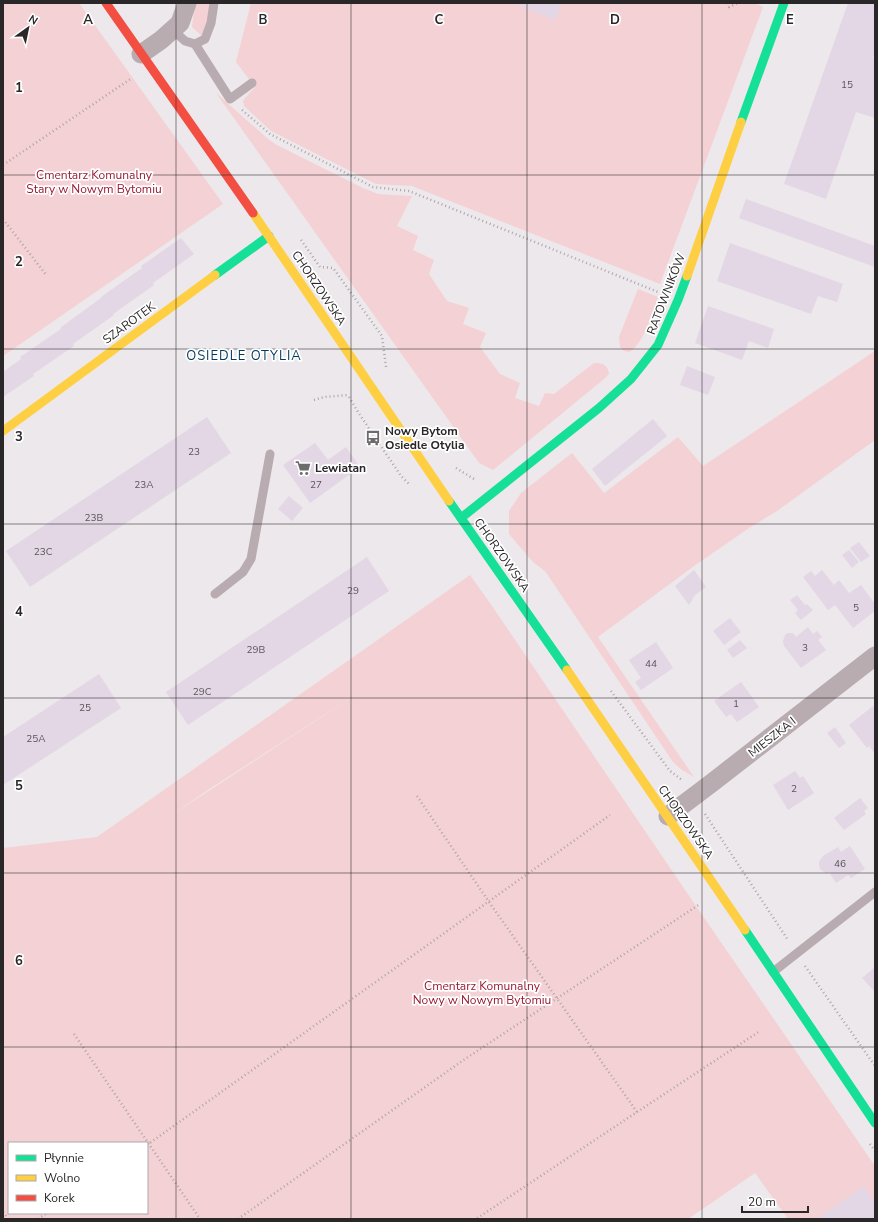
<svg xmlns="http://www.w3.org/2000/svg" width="878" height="1222" font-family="'Nunito Sans',sans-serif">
<rect width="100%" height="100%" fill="#ede8eb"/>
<g fill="#f4d1d4" fill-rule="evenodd">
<polygon points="3,3 79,3 223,204 3,356"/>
<polygon points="195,3 214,3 205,39 192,27"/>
<polygon points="251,3 755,3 763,7 660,284 412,186 376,184 271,131 244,106 243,101 246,97 255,87 236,62"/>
<path d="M216 93 268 139 275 144 363 188 378 194 412 196 397 226 418 236 413 250 434 260 429 274 447 301 469 308 463 324 486 333 480 347 500 374 520 383 515 398 539 406 545 393 554 394 594 363C603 363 608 365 609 374L604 379 493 470 479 463Z"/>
<path d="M638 289 658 297C652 315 645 340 630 352L624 351 620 347 619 337Z"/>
<polygon points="875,351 875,440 777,511 749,528 694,566 598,637 694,777 682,770 673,762 545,571 533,562 509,534 509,511 521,493 572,453 604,493 678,437 703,466"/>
<path d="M470 575 492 606 696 906 875 1166V1219H788L755 1173 688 1219H3V848L97 837ZM375 682 172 815 208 790ZM9 1143H147V1213H9Z"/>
</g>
<g fill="#e3d7e5">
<polygon points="513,3 562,3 555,20"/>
<polygon points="848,3 875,3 875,52 873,58 875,59 875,118 856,112 826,199 784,184"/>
<polygon points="746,199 875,246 875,267 739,218"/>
<polygon points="181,238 194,254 153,283 154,285 113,314 114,315 73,344 74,346 33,374 34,376 3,397 3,372 21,359 20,357 61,329 60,328 101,298 101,297 142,268 141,266"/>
<polygon points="730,243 843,284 837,302 818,296 811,314 717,281"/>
<polygon points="708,306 774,329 768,348 749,341 742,360 695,343"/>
<polygon points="687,366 715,377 708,395 680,385"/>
<polygon points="207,417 231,453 30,587 6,551"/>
<polygon points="653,419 667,436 605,486 592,469"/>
<polygon points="315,443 328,460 346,447 360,467 310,503 283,465"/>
<polygon points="289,496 303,508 292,521 278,509"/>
<polygon points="859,542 870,556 861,562 850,548"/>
<polygon points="849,550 859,562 852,568 842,555"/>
<polygon points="367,557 389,591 188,725 166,692"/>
<polygon points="694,570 706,587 695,595 689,605 675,586"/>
<polygon points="822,570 834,585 839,580 849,593 861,585 875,604 875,611 853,628 835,605 828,610 803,577 811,571 815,576"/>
<polygon points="797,595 805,605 807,604 813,610 801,620 795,613 798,610 790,600"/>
<polygon points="730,618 741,632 724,645 713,631"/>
<polygon points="808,627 813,634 817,631 822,637 818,640 826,650 801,668 784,646 783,641 785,635 788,633 791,633 794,634 796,637"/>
<polygon points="740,640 747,648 733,658 727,650"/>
<polygon points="656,642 673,668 641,690 635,682 641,678 629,660"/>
<polygon points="99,674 121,708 3,785 3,737"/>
<polygon points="741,682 759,707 737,722 731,714 726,717 714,701"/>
<polygon points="873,706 875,709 875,754 869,746 867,748 849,725"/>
<polygon points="835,727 846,743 839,748 827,733"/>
<polygon points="795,771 800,778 803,776 814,793 788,810 773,785"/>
<polygon points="860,798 868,808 864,811 866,814 844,830 834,818"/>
<polygon points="850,846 865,869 851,878 848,875 836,883 829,872 827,874 825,873 820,869 819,865 819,862 823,856 838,847 841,852"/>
<polygon points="875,967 875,992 862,978"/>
<polygon points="864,1186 875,1203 875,1219 817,1219"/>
</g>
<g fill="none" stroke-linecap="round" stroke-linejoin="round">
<g stroke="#aea5a8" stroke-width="2.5" stroke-dasharray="1 3" stroke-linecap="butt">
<polyline points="727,3 729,7 738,3"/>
<polyline points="242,110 270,134 373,187 409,191 658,292"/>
<polyline points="3,165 132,78"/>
<polyline points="3,219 47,276"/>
<polyline points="301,240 320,267 333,268 382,336 386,367"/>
<polyline points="349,397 358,412 401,476 410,485"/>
<polyline points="314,400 324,397 349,395"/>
<polyline points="456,468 474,479"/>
<polyline points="611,691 670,771 682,780"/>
<polyline points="417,796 489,902 637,1112 476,1219"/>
<polyline points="705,814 788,940"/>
<polyline points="805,966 875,1066"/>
<polyline points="74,1034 200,1219"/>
<polyline points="637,1112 760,1031"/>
<polyline points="870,1144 875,1151"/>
<polyline points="147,1145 610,815"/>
<polyline points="3,1212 8,1219"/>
<polyline points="38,1219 47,1213"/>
<polyline points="238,1219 465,1059 700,904"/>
</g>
<g stroke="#b8acb0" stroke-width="9">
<polyline points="173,30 185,41 195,44 205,39 211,23 214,3"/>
<polyline points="195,44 230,99 252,83"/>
<polyline points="215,594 243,572 251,559 270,454"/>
<polyline points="773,972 875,892"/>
</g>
<g stroke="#b8acb0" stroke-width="19">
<polyline points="141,54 161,40 180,23 187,3"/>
<polyline points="668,816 713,782 875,656"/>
</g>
<g stroke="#16e098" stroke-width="9">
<polyline points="741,122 784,3"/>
<polyline points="215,275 269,236"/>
<polyline points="449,501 567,670"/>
<polyline points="461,518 599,408 631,379 658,345 678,300 687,276"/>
<polyline points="745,930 875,1123"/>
</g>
<g stroke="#ffcf43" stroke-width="9">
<polyline points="253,213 449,501"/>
<polyline points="687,276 741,122"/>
<polyline points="3,431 215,275"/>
<polyline points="567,670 745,930"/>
</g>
<polyline stroke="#f24e42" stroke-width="9" points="106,3 253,213"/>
</g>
<path fill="none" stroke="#2a2729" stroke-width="1" stroke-opacity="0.55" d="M176 3V1219M351 3V1219M527 3V1219M702 3V1219M3 175H875M3 349H875M3 524H875M3 698H875M3 873H875M3 1047H875"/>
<defs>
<symbol id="bus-bare" viewBox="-9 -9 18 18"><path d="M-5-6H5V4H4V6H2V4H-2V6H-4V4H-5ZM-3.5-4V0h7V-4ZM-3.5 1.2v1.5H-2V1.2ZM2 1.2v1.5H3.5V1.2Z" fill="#6e6b6d" stroke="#fff" stroke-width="2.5" paint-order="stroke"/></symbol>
<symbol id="supermarket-bare" viewBox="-9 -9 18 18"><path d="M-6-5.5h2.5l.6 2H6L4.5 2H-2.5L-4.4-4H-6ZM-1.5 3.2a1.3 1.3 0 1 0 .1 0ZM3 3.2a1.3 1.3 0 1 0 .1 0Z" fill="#6e6b6d" stroke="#fff" stroke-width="2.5" paint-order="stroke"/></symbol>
</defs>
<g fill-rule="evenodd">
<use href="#bus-bare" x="362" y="427" width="22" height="22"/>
<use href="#supermarket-bare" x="292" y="457" width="22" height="22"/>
</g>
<g text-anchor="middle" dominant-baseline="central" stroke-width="3.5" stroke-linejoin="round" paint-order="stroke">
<g font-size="10" fill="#595459">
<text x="847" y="85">15</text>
<text x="194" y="452">23</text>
<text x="144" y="485">23A</text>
<text x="316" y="485">27</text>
<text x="94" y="518">23B</text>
<text x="43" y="552">23C</text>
<text x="353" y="591">29</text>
<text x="856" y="608">5</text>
<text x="805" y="648">3</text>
<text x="256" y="650">29B</text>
<text x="651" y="664">44</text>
<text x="202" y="692">29C</text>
<text x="736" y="704">1</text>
<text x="85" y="708">25</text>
<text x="36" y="739">25A</text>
<text x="794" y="789">2</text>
<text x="840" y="864">46</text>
</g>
<g font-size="12" fill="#981a32" stroke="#fff">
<text x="94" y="175">Cmentarz Komunalny<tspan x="94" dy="14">Stary w Nowym Bytomiu</tspan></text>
<text x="482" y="986">Cmentarz Komunalny<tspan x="482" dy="14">Nowy w Nowym Bytomiu</tspan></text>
</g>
<g font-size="12" fill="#2a2729" stroke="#fff">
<text transform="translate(319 288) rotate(56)">CHORZOWSKA</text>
<text transform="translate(666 294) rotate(-69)">RATOWNIKÓW</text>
<text transform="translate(129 323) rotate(-36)">SZAROTEK</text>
<text transform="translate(502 555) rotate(55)">CHORZOWSKA</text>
<text transform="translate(772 737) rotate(-38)">MIESZKA I</text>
<text transform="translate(686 822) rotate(55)">CHORZOWSKA</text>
</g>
<g font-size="12" font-weight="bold" fill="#2a2729" stroke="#fff" text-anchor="start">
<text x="385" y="431">Nowy Bytom<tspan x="385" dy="14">Osiedle Otylia</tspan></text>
<text x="315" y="468">Lewiatan</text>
</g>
<g font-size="13" letter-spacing="1" fill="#003b5c" stroke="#fff">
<text x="244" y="356">OSIEDLE OTYLIA</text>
</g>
</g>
<g font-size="13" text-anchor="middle" font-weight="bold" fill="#2a2729" stroke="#fff" stroke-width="3.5" stroke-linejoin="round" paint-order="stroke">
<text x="88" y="24">A</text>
<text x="263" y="24">B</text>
<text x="439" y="24">C</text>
<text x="615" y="24">D</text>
<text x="790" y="24">E</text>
<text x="19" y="92">1</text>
<text x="19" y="266">2</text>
<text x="19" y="441">3</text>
<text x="19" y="616">4</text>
<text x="19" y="790">5</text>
<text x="19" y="965">6</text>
</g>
<rect width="878" height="1222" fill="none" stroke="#2a2729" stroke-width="8"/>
<rect x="8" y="1142" width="140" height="72" fill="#ffffff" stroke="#aaa9a9"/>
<rect x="16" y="1155" width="20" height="6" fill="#16e098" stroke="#aaa9a9"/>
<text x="44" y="1162" font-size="12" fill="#2a2729">Płynnie</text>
<rect x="16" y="1175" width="20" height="6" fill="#ffcf43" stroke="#aaa9a9"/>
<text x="44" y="1182" font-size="12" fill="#2a2729">Wolno</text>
<rect x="16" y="1195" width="20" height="6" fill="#f24e42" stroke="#aaa9a9"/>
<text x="44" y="1202" font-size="12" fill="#2a2729">Korek</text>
<g transform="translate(28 28) rotate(33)" stroke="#ffffff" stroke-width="3" paint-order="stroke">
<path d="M0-3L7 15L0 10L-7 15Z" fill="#2a2729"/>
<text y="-6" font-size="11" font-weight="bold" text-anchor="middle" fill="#2a2729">N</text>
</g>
<path d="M742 1206v6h66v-6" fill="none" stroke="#2a2729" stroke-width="2"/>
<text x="748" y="1206" font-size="12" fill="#2a2729" stroke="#ffffff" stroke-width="3" paint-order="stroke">20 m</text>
</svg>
